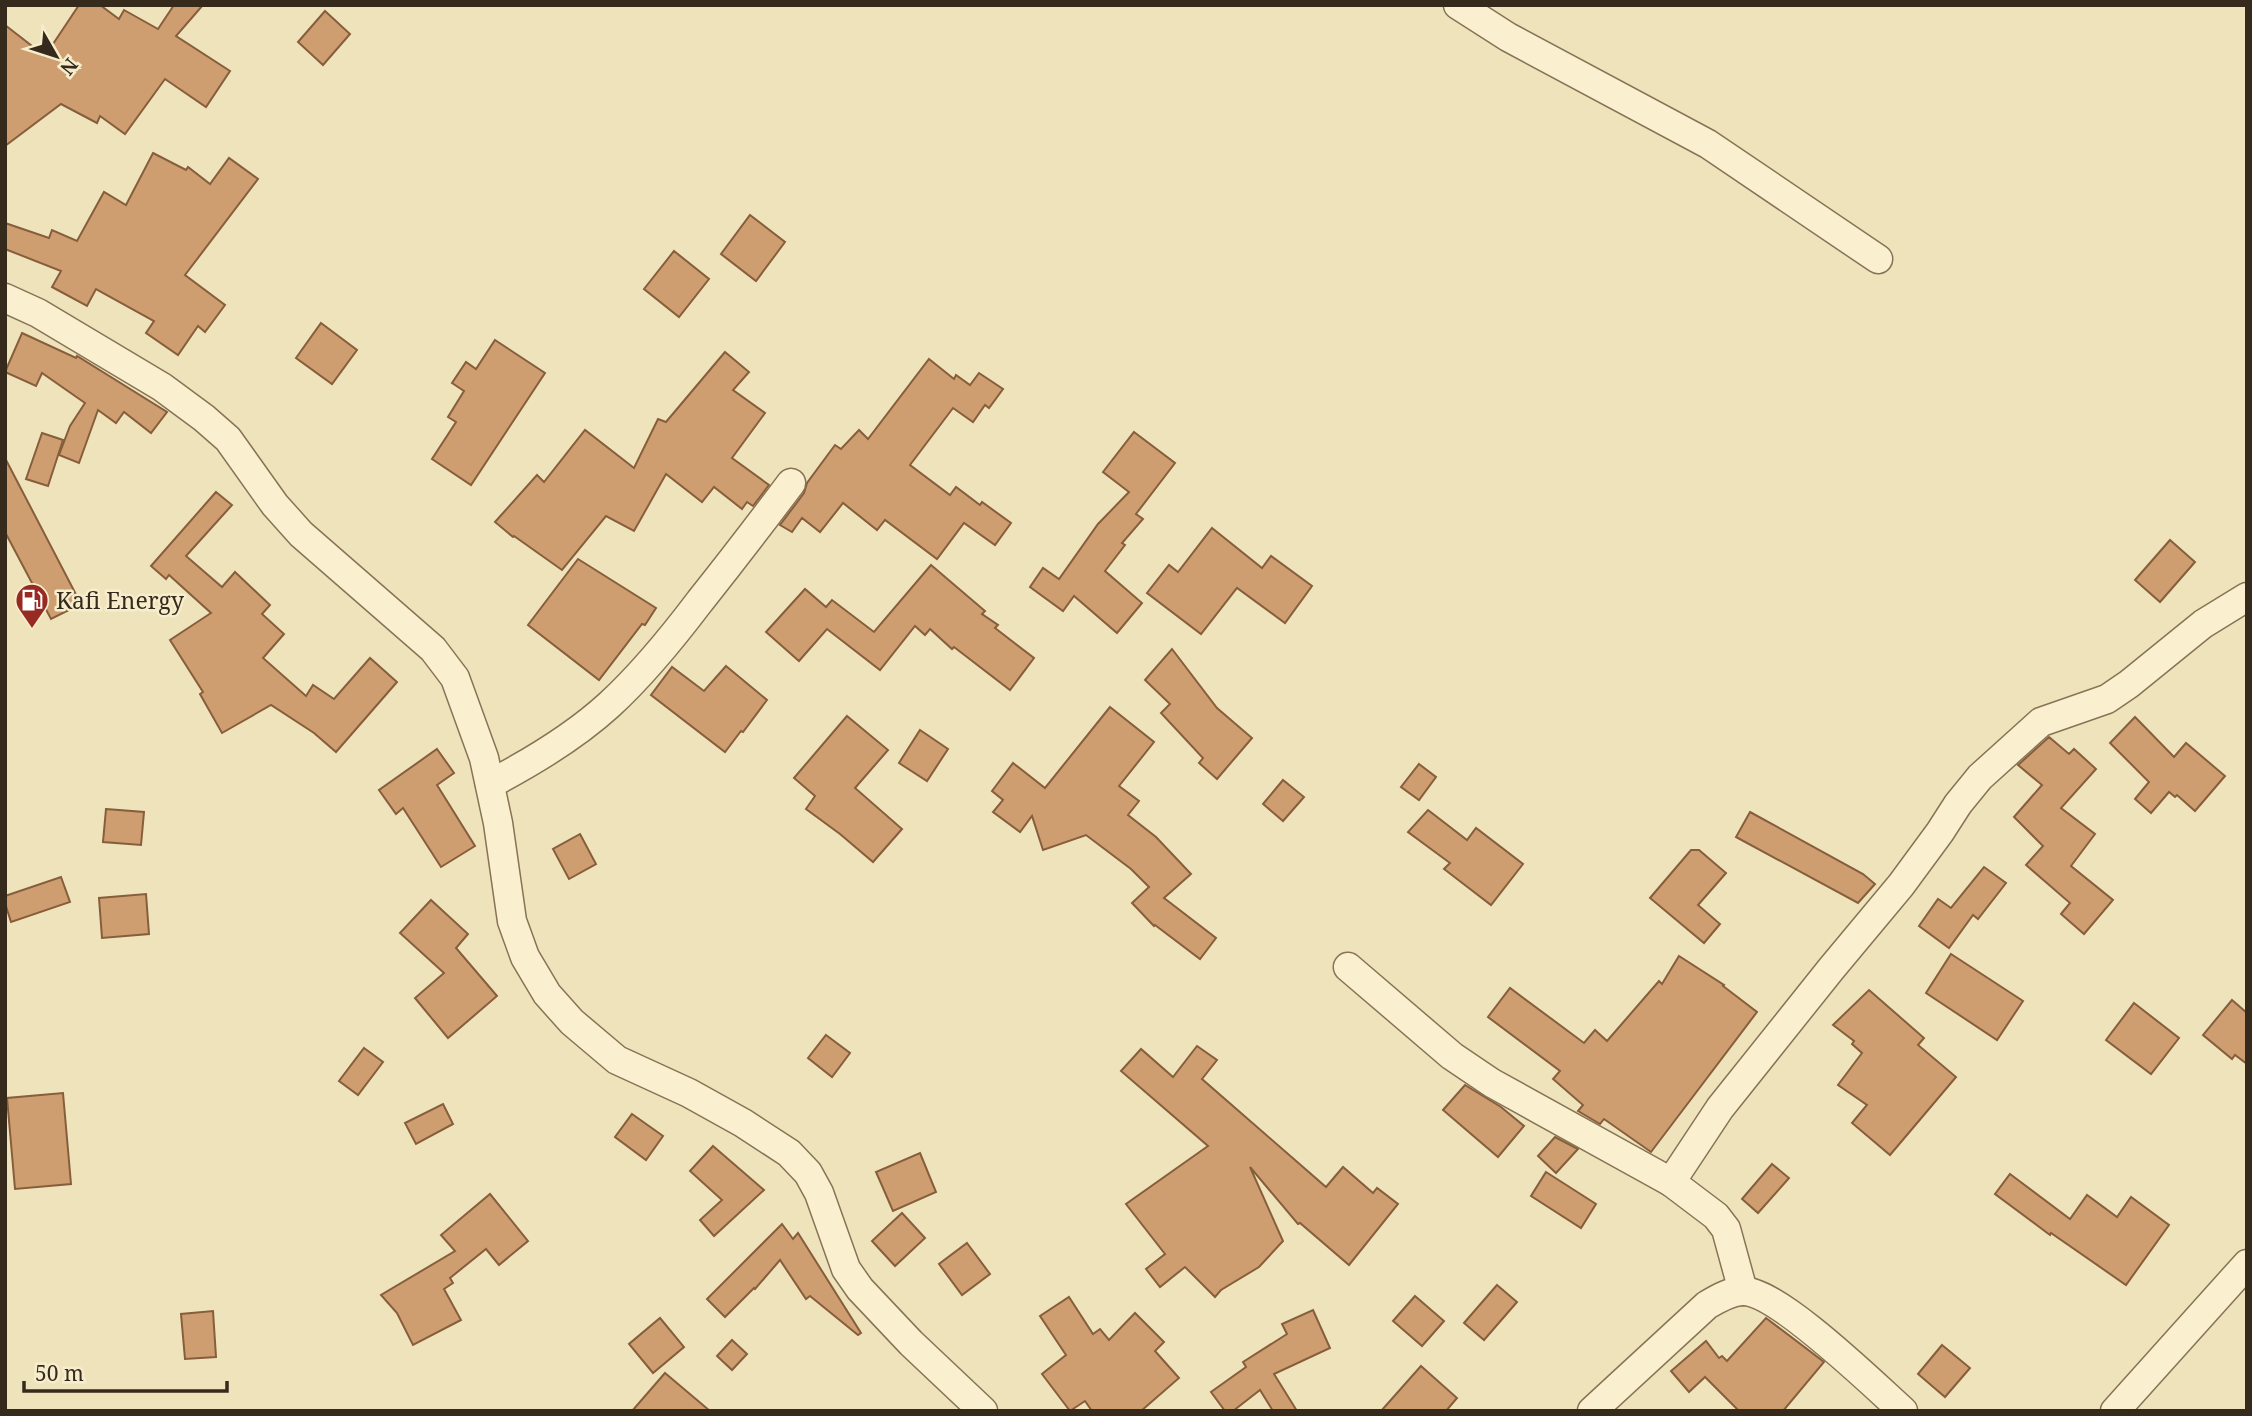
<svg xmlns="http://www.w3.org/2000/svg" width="2252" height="1416" font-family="'Noto Serif',serif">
<rect width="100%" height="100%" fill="#efe3bc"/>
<g fill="#ce9e71" stroke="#875e3b" stroke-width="2">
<polygon points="79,5 100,5 119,19 124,10 158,29 174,5 203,5 176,36 230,71 206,107 165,79 125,134 100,116 97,123 61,104 5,146 5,25 45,56"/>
<polygon points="325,11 350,34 323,65 298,42"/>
<polygon points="153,153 186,170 188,167 210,184 229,158 258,179 185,275 225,305 205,332 198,326 178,355 146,333 154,321 96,289 87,306 52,287 61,271 5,249 5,223 49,238 52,230 77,241 104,192 126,205"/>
<polygon points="750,215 785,242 756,281 721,254"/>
<polygon points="674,251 709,279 679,317 644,289"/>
<polygon points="321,323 357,350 332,384 296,358"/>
<polygon points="22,333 76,358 77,356 167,412 151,433 124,412 116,423 98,410 79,463 59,455 70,426 85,403 42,373 36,386 5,372"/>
<polygon points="495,340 545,373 471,485 432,459 456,422 448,417 464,391 452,383 466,362 476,369"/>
<polygon points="725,352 749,372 733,390 765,413 732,458 769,485 753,506 747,502 742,509 714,487 702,502 666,474 634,531 606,516 562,570 514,536 513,537 495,522 537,475 544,482 585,430 634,468 658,419 666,422"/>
<polygon points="929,359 954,379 956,375 970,385 979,373 1003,389 989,408 985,405 973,422 953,408 910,465 950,495 956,487 980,505 982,502 1011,523 995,545 964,523 937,559 885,520 877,530 843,503 820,532 802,518 792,532 780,525 804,493 807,483 835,445 841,449 859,430 868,439"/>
<polygon points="1134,432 1175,463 1136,514 1143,519 1122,543 1125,545 1105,571 1142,603 1117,633 1074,596 1063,611 1030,587 1043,568 1059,579 1098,524 1129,492 1103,472"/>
<polygon points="42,433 63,440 48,486 26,479"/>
<polygon points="5,458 81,604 51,619 5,532"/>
<polygon points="216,492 232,505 186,556 222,587 235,572 270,605 262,614 284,634 263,658 306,696 313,685 334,699 370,658 397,682 336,752 314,733 271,705 222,733 200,694 203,692 170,640 211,613 169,575 166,579 151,566"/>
<polygon points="1212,528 1262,568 1271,556 1312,586 1285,623 1237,588 1201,634 1147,593 1169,565 1178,572"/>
<polygon points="2170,540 2195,562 2160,602 2135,580"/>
<polygon points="578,559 656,608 645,625 642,624 599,680 528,625"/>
<polygon points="931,565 985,611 982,614 998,625 995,628 1034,658 1010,690 954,647 952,649 930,629 925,635 915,626 880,670 827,629 799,661 766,632 805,589 826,607 832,600 874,632"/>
<polygon points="1172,649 1217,708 1252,738 1217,779 1199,763 1203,758 1161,713 1170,704 1145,680"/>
<polygon points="726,666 767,700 743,732 741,731 725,752 651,695 672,667 704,691"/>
<polygon points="1110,707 1154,742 1119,786 1139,801 1128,815 1156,837 1191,874 1164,898 1216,938 1200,959 1155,925 1154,926 1132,903 1149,887 1131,869 1086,835 1043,850 1032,816 1020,832 993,812 1003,800 992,791 1013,763 1045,788"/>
<polygon points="847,716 888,750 855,788 902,829 873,862 840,834 806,809 815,796 794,778"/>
<polygon points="2135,717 2174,757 2186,743 2225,776 2195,811 2177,795 2175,797 2169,792 2151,813 2135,799 2149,782 2110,743"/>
<polygon points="920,730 948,749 927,781 899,763"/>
<polygon points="2049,737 2069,754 2074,749 2096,769 2061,808 2095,834 2071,866 2113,900 2084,934 2061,914 2070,903 2026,865 2043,846 2014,817 2042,785 2018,765"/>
<polygon points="437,749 454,773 437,785 475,846 441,867 403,808 396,814 379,790"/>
<polygon points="1419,764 1436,777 1419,800 1401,787"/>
<polygon points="1283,780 1304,797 1283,821 1263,804"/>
<polygon points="106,809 144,812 141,845 103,842"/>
<polygon points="1428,810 1467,840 1476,828 1523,864 1491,905 1444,869 1450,863 1408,832"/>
<polygon points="1750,812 1863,874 1875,884 1858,903 1736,837"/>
<polygon points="580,834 596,864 569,879 553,849"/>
<polygon points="1691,850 1699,850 1726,873 1698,905 1720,924 1704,943 1650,898"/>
<polygon points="1984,867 2006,883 1978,919 1973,915 1949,948 1919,926 1938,899 1951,908"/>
<polygon points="61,877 70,902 11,922 5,903 5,896"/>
<polygon points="146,894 149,934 102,938 99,898"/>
<polygon points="431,900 468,934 456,948 497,996 448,1038 415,998 444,973 400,933"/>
<polygon points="1951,954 2023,1001 1997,1040 1926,993"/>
<polygon points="1679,956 1724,985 1723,986 1757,1012 1651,1152 1604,1119 1600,1124 1578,1111 1583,1105 1553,1079 1560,1071 1488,1017 1510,988 1584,1043 1595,1030 1607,1041 1659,981 1662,984"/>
<polygon points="1869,990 1924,1038 1918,1045 1956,1077 1890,1155 1852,1123 1867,1105 1838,1085 1862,1053 1852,1044 1854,1041 1833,1025"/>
<polygon points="2232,1000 2247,1013 2247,1064 2235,1055 2232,1059 2203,1035"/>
<polygon points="2134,1003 2179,1038 2151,1074 2106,1040"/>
<polygon points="826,1035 850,1053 832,1077 808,1058"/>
<polygon points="1197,1046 1217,1060 1202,1079 1326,1187 1343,1167 1373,1193 1377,1188 1398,1204 1349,1265 1300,1223 1298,1224 1250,1167 1283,1241 1259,1267 1221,1290 1215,1297 1185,1267 1160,1287 1146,1269 1165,1254 1126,1204 1208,1146 1121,1071 1141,1049 1173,1077"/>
<polygon points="364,1048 383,1062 358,1095 339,1081"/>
<polygon points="1465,1085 1501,1107 1524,1126 1498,1157 1443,1110"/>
<polygon points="63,1093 71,1184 15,1189 7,1098"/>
<polygon points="443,1104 453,1124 416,1144 405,1123"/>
<polygon points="632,1114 663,1136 646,1160 615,1137"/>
<polygon points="1555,1137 1578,1149 1556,1173 1538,1156"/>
<polygon points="713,1146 764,1190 714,1236 700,1220 722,1200 690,1171"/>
<polygon points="920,1153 936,1192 893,1211 876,1172"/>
<polygon points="1772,1164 1789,1178 1758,1213 1742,1199"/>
<polygon points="1546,1172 1596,1204 1581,1228 1531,1196"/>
<polygon points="2010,1174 2070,1219 2087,1195 2117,1217 2131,1197 2169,1225 2126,1285 2051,1233 2050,1235 1995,1194"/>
<polygon points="490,1194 528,1241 499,1265 486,1249 450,1278 453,1283 444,1289 461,1320 413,1345 397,1313 381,1295 455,1251 441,1235"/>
<polygon points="902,1213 925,1238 895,1266 872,1241"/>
<polygon points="782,1224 793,1239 798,1233 861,1333 858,1335 810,1296 806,1299 780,1260 755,1289 754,1288 725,1317 707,1299"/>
<polygon points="967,1243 990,1274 962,1295 939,1264"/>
<polygon points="1497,1285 1517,1302 1484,1340 1464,1323"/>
<polygon points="1415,1296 1444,1321 1422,1346 1393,1321"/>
<polygon points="1069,1297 1093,1334 1100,1329 1109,1340 1135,1313 1164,1342 1155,1351 1179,1378 1141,1411 1092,1411 1085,1401 1070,1411 1042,1374 1066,1355 1040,1316"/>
<polygon points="1313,1310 1330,1348 1274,1374 1297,1411 1273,1411 1260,1390 1233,1411 1225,1411 1211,1392 1246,1367 1243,1362 1287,1334 1282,1324"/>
<polygon points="213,1311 216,1357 185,1359 181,1314"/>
<polygon points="660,1318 684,1347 653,1373 629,1344"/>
<polygon points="1766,1318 1824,1362 1783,1411 1739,1411 1705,1377 1689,1392 1671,1371 1706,1341 1719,1358 1722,1356 1727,1361"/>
<polygon points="732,1340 747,1354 732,1370 717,1356"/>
<polygon points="1942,1345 1970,1368 1945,1397 1918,1374"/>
<polygon points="1421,1366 1457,1398 1446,1411 1381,1411"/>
<polygon points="665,1373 710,1411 632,1411"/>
</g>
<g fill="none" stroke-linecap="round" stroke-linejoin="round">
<defs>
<g id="minor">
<polyline points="1458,5 1508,37 1708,144 1878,259"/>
<polyline points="5,298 38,313 162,387 204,418 228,439 275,505 301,534 433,649 455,678 484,758 498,823 512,921 525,957 547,994 572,1022 617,1060 689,1093 743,1123 789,1153 808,1173 819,1193 846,1269 860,1289 911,1343 983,1411"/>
<path d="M490 784C532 762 574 737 609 705 643 674 672 638 700 601 731 562 761 523 791 483"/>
<polyline points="1348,967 1452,1056 1492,1083 1671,1182 1716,1216 1726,1229 1743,1291"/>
<polyline points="1671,1182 1720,1108 1831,969 1901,885 1940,832 1958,804 1980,777 2041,722 2107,699 2129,684 2203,624 2247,597"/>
<path d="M1592 1411 1707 1305C1717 1299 1729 1292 1741 1291 1775 1288 1875 1386 1903 1411"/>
<polyline points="2115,1411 2247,1264"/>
</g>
</defs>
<use href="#minor" stroke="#877355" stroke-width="31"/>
<use href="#minor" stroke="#faf0d0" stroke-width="28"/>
</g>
<defs>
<symbol id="fuel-pin" viewBox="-11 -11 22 30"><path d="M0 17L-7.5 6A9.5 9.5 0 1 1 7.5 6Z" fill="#972b24" stroke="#f6edcc"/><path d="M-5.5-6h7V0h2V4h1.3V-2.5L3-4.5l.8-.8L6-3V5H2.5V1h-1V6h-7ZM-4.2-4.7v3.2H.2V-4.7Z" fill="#fff"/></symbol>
</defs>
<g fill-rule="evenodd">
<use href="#fuel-pin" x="13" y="581" width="38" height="52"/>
</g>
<g text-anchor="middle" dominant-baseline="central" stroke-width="5" stroke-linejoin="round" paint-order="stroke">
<g font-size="23" fill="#352a1b" stroke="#f6edcc" text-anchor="start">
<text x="56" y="600">Kafi Energy</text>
</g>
</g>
<rect width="2252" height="1416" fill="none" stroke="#352a1b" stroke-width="14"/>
<g transform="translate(56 56) rotate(129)" stroke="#f6edcc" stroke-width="5" paint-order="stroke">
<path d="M0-5L12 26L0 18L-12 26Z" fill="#352a1b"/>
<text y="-10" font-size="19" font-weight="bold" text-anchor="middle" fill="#352a1b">N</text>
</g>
<path d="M24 1381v10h203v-10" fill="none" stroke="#352a1b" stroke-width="3.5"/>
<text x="35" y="1381" font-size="21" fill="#352a1b" stroke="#f6edcc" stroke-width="5" paint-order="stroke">50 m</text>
</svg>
